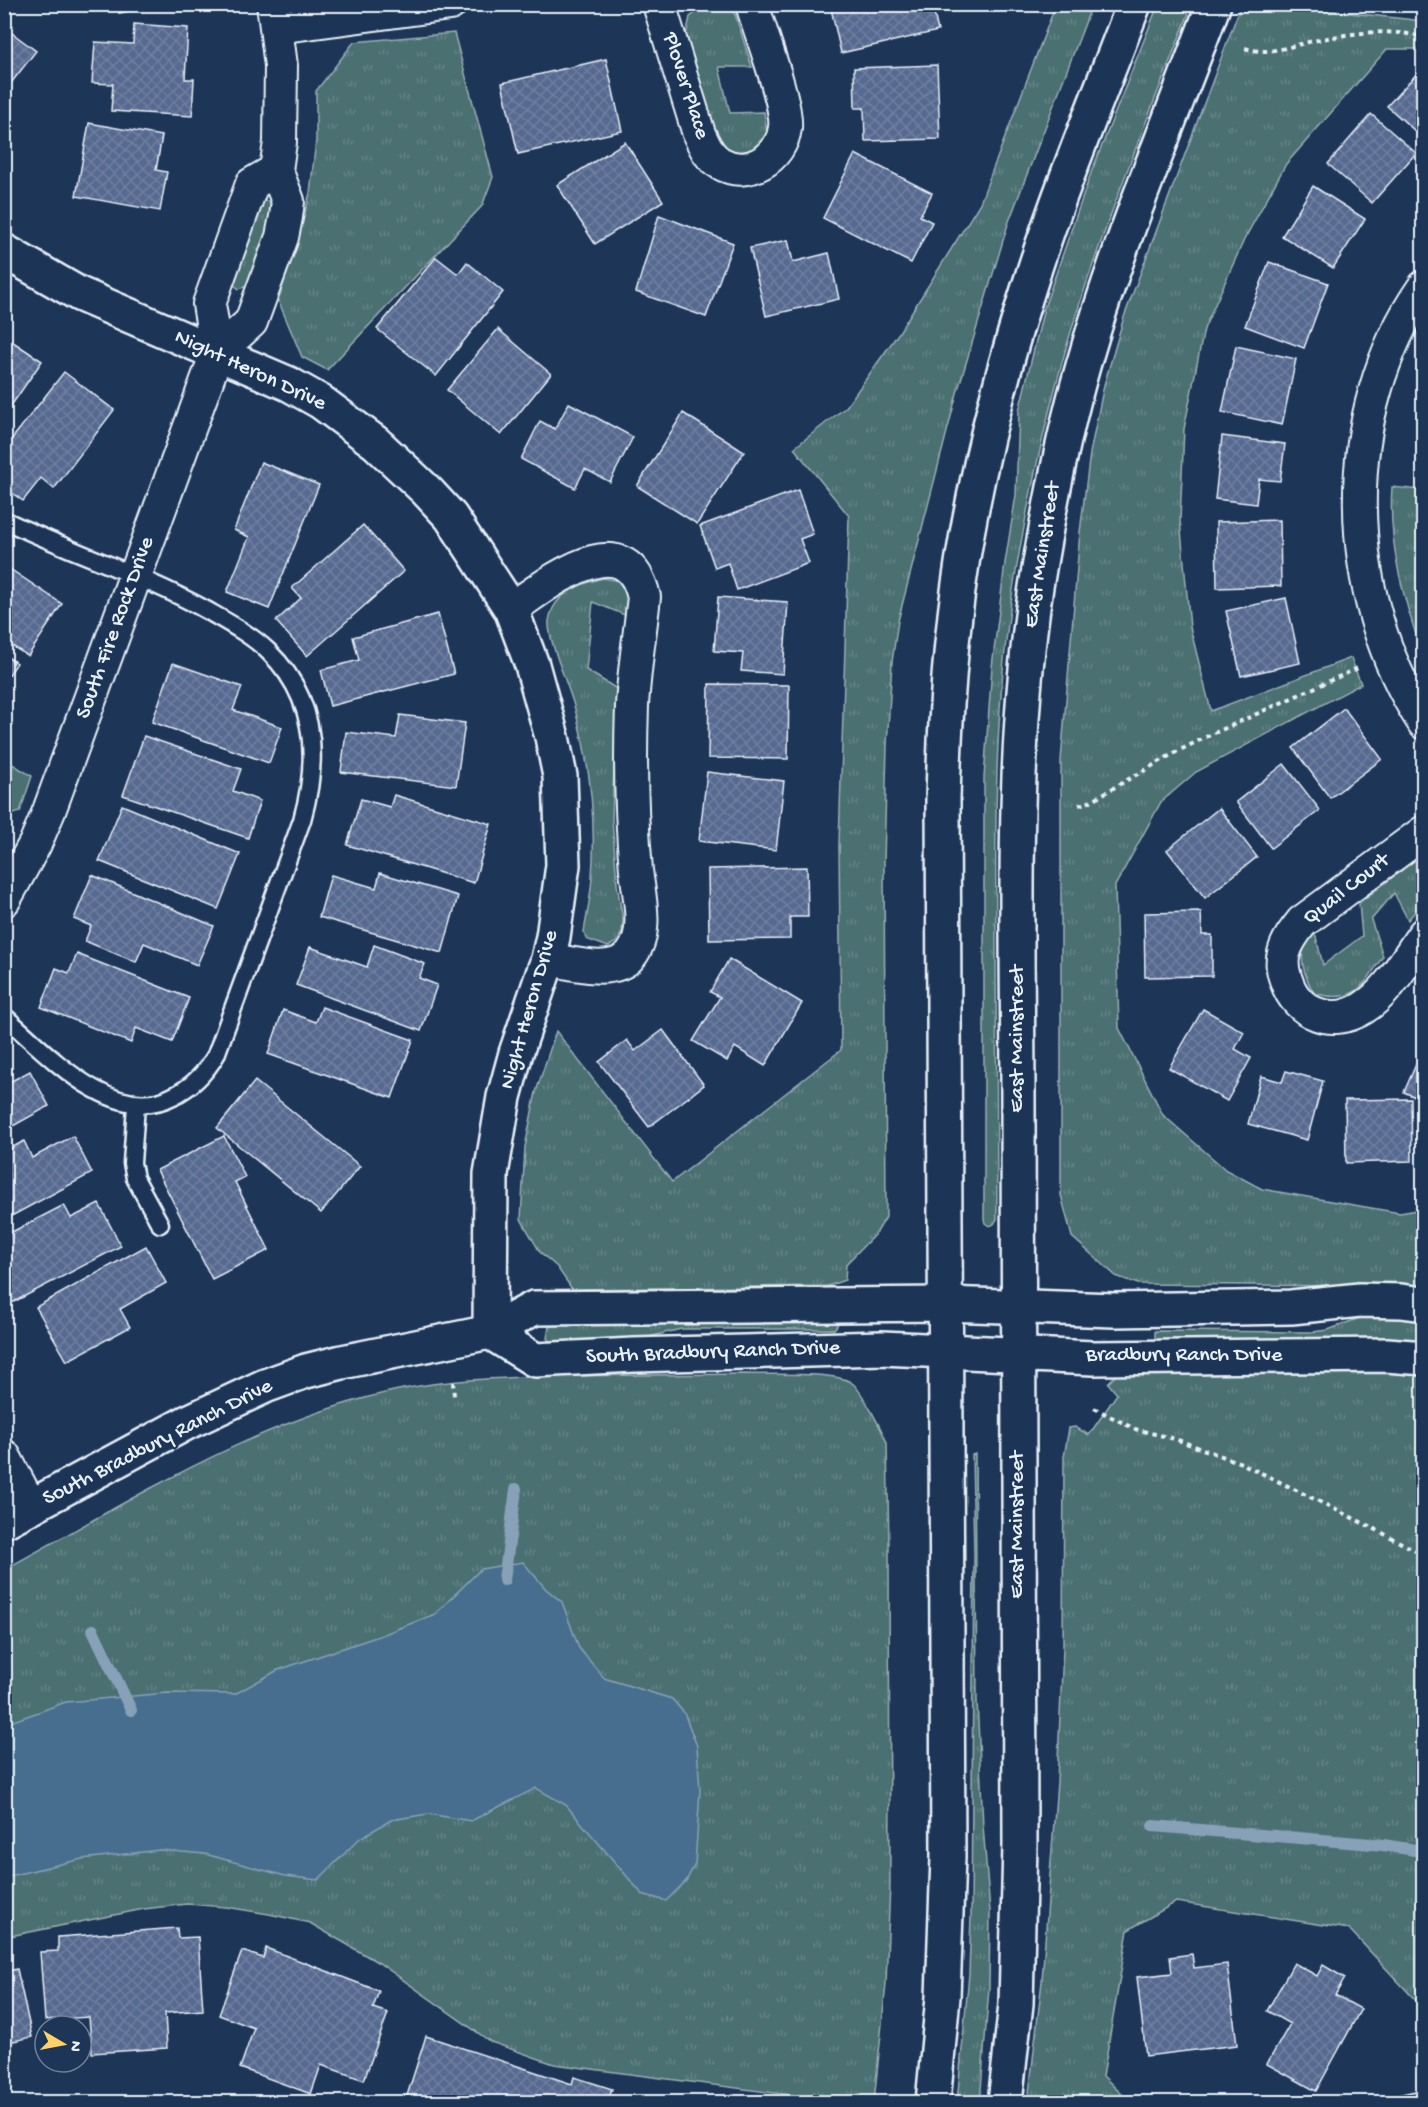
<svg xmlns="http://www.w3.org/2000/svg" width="1428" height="2107" font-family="'Gochi Hand',sans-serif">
<defs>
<pattern id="grass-tufts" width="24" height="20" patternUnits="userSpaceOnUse" patternTransform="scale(1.5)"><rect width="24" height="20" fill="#4b6f71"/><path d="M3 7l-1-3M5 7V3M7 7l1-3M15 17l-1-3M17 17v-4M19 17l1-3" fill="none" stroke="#658486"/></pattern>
<pattern id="building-cross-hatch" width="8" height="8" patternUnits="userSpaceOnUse" patternTransform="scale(1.5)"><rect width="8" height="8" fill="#576990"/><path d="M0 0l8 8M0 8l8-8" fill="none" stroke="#6f7fa0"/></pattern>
</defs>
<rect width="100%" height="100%" fill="#1d3557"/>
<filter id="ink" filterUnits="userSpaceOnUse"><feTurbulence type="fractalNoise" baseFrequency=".0167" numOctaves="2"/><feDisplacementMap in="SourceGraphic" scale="12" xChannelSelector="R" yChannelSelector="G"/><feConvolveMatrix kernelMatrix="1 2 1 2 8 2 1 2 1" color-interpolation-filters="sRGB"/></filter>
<g filter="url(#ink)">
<g fill="url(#grass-tufts)" stroke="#9ab0b4" stroke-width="1.5">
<polygon points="1056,4 1092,5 1008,224 957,393 898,621 892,662 887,745 884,863 886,1217 877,1232 846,1264 845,1280 828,1286 572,1289 557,1267 540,1252 521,1219 525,1147 536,1092 556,1031 672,1182 841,1050 839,844 849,516 794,448 846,407 898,334 980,203"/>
<polygon points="714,5 727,8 735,14 752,67 719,67 730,113 764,112 767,133 753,149 739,153 729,150 721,142 715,132 686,35 690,17 705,6"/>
<path d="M1158 5H1192C1152 107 1110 210 1076 315 1049 402 1029 493 1014 583 995 698 995 816 996 932 996 1028 997 1124 997 1219L994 1224 990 1226 985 1223 984 1219V778L992 667 1005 563 1016 495 1019 411 1044 308 1091 173Z"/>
<polygon points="1241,5 1325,5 1324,10 1423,21 1423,49 1387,49 1286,164 1244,240 1204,329 1184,429 1180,520 1190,627 1211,711 1351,658 1361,684 1196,772 1161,802 1115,886 1119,1028 1163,1115 1226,1170 1262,1189 1400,1213 1423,1209 1423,1290 1356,1286 1138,1284 1116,1276 1072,1237 1061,1195 1061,761 1080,532 1090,453 1104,385 1124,317"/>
<polygon points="454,33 493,177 482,206 327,370 302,357 278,300 299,237 310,193 316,140 316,91 354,42"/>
<polygon points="264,201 269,201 272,208 263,246 248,286 239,289 234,285 233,280 260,203"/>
<path d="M1423 480V655C1404 602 1388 545 1392 487L1422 490Z"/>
<path d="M603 578 619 581 628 598 627 616 593 602 586 670 617 689 612 819 617 884 623 920 622 932 618 941 608 947 586 939 584 932C587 914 591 895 592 877 596 823 590 765 576 713 571 690 547 640 549 621 553 594 579 584 603 578Z"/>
<path d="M1423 854V902L1408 920 1394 893 1371 920 1383 956C1363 987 1354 1005 1314 993 1306 979 1298 960 1305 945 1306 941 1312 937 1315 933L1323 965 1362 936 1359 903Z"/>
<polygon points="1375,1312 1423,1317 1423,1346 1155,1342 1155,1331 1312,1332 1328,1330"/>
<polygon points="553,1320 838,1321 837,1326 834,1329 681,1329 628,1342 552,1345 547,1338 549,1327"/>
<polygon points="1367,1368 1423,1373 1423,2008 1349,1929 1176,1902 1128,1930 1103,2076 1130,2102 1028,2102 1042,1981 1057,1782 1063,1649 1064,1457 1069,1428 1075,1427 1089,1435 1117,1394 1108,1383 1115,1376 1132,1370"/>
<path d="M747 1374C768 1375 837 1371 852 1383 861 1389 883 1432 887 1443L889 1546 890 1884 886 1984 874 2102H843L554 2064 491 2042 379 1963 310 1923 269 1914 226 1907 187 1904 144 1909 5 1937V1569C132 1500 259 1418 403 1389 452 1379 502 1378 552 1376 617 1375 682 1375 747 1374Z"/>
<polygon points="975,1454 977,1700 983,1826 990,1912 989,1988 980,2102 957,2102 969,1974 971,1917 974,1554 972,1455"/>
</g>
<polygon fill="#4b6f71" stroke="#9ab0b4" stroke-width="1.5" points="4,759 32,776 20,812 5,817"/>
<polygon fill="#466e8e" stroke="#87a2b8" stroke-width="1.5" points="523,1562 546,1589 562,1602 579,1648 604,1678 672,1699 684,1713 697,1746 700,1791 695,1864 686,1881 666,1901 642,1894 566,1805 536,1788 471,1821 428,1814 391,1820 360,1838 318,1880 285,1876 205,1854 160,1850 82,1859 5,1877 5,1724 66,1702 167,1693 235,1694 278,1670 382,1635 435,1614 481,1569"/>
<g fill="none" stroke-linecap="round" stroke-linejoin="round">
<g stroke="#87a2b8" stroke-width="12">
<polyline points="504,1580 516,1489"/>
<polyline points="93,1630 131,1710"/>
<polyline points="1153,1826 1383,1845 1415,1850 1424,1853"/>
</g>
</g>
<g fill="url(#building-cross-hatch)" stroke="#e8f1f8" stroke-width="1.5">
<polygon points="117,4 165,4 119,13"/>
<polygon points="830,4 932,4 938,31 841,53"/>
<polygon points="134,24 188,28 185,79 194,79 192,116 111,111 113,84 92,83 95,42 133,44"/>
<polygon points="4,27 36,51 4,92"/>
<polygon points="606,59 622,131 518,154 502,83"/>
<polygon points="937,65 940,139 865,141 864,108 855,108 854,68"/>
<polygon points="1424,66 1424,139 1387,106"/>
<polygon points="1371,114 1416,153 1372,203 1328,164"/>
<polygon points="89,123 162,136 156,170 167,172 160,211 76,196"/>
<polygon points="625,142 663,201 595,244 557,185"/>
<polygon points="855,154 932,193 920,216 932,222 911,263 823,218"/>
<polygon points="1313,186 1365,219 1333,268 1282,236"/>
<polygon points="659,215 733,243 706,317 636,292"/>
<polygon points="788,240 793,262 829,253 839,299 766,316 750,248"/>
<polygon points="436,257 458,274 467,262 503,292 436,376 377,329"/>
<polygon points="1269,262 1328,283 1304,348 1245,326"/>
<polygon points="498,329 551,374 501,435 447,390"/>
<polygon points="4,336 42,361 4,416"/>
<polygon points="1236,346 1296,359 1282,425 1222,412"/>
<polygon points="64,372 114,410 54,489 41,478 23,501 4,487 4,449"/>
<polygon points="569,403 633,437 610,482 585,469 575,488 521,459 540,421 555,429"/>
<polygon points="683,413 744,452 697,524 637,486"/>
<polygon points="1222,436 1285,444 1280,481 1259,479 1256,504 1215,499"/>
<polygon points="261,462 319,485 269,609 227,592 249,537 234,530"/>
<polygon points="798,490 813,534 800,539 809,563 737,590 728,563 715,568 700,526"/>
<polygon points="1280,520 1281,586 1217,588 1216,522"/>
<polygon points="363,525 404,571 307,656 276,621 301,598 292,588"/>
<polygon points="4,565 62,604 28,656 4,641"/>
<polygon points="718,597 788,602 783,674 741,671 743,653 714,651"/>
<polygon points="1286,598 1300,663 1241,676 1226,611"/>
<polygon points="438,614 454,674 330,706 321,670 359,660 353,637"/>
<polygon points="4,655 17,663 4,682"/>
<polygon points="173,663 242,687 233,710 282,727 269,763 152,722"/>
<polygon points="709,684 789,685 788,759 708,758"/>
<polygon points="1344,708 1382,759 1330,798 1293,748"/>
<polygon points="400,715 465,723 456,786 341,772 346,732 396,738"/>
<polygon points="144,736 241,769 233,791 260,801 248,838 123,795"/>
<polygon points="1284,764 1320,810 1271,848 1236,802"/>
<polygon points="707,772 784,781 776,850 699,841"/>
<polygon points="394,795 491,824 474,883 347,845 361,799 390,807"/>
<polygon points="122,805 240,854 218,909 99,861"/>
<polygon points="1219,808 1257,857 1205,898 1167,850"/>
<polygon points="807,867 808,917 790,917 790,939 709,940 708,869"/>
<polygon points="380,873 458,896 442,953 319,917 331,875 376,888"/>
<polygon points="92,875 214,926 197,965 144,943 136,962 85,941 91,926 74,919"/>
<polygon points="1201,912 1202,935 1212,935 1212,976 1145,977 1144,913"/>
<polygon points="374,945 425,964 419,978 437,985 421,1031 296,985 310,947 367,967"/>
<polygon points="77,954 189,998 172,1042 136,1028 131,1043 41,1007 56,968 69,973"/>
<polygon points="729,959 802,1003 765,1066 735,1047 727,1061 693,1041 720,997 710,992"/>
<polygon points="322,1007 413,1040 392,1098 268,1054 283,1010 316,1022"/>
<polygon points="1203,1009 1244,1032 1235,1049 1251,1058 1227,1101 1169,1068"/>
<polygon points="663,1030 704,1085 649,1127 599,1062 627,1040 635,1051"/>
<polygon points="1424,1046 1424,1101 1404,1092"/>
<polygon points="30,1071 49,1106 4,1131 4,1085"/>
<polygon points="1286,1071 1323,1081 1307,1140 1248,1124 1261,1076 1282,1082"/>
<polygon points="255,1081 360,1166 321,1213 217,1128"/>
<polygon points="1411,1099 1412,1161 1346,1163 1345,1100"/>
<polygon points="73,1136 92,1173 4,1220 4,1152 24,1141 32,1158"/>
<polygon points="224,1136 245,1177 235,1182 269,1250 212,1279 157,1170"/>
<polygon points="99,1204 121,1246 4,1307 4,1236 64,1205 71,1218"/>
<polygon points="146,1246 166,1283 120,1309 130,1327 67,1361 36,1307"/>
<polygon points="177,1928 178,1938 198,1937 203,2010 165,2013 167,2048 92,2053 89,2017 45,2020 40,1952 58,1951 58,1937"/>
<polygon points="266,1948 379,1991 373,2008 388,2013 364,2080 321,2065 311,2094 240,2068 254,2028 219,2015 242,1951 263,1958"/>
<polygon points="1192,1954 1194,1968 1227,1964 1237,2045 1146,2056 1137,1977 1172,1973 1170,1957"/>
<polygon points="1294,1963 1317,1976 1323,1965 1345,1978 1335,1995 1361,2009 1316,2091 1267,2064 1290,2024 1267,2011"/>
<polygon points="17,1969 32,2037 4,2043 4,1972"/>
<polygon points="426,2036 572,2084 574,2077 612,2089 608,2102 405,2102"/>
<polygon points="1424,2089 1424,2102 1367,2102"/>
</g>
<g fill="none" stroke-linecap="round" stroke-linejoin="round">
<defs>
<g id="service">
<path d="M4 520C71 552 143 575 208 611 229 623 251 635 268 651 317 698 319 760 302 820L216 1055C206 1072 192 1087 173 1096 113 1128 46 1052 4 1016"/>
<polyline points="136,1105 132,1163 135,1178 160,1224"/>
</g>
<g id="minor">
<path d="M659 4 699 134C704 145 709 157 720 163 747 179 781 159 785 128 788 103 760 32 752 4"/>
<polyline points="277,27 450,4"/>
<path d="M1424 287C1336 413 1341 596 1424 723"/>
<polyline points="217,353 209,304 252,184 276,170"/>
<path d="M511 609C548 584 626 519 644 597 640 633 634 670 632 706 630 761 631 816 636 870 639 896 649 933 631 955 614 976 571 963 548 959"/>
<path d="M1424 832 1302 922C1294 932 1287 941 1284 953 1281 963 1283 972 1286 980 1297 1015 1333 1027 1363 1008 1390 991 1406 959 1424 934"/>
<polyline points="4,900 35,844 49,811 217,353 251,322 282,237 286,217 288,201 276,170 280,142 281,66 273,4"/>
<polyline points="4,1456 31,1507"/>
</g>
<g id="tertiary">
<polyline points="4,251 79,294 289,384 321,402 376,443 427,491 451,517 511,609 532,665 552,737 560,776 563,865 553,937 548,959 516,1053 504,1097 491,1174 490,1332"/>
<polyline points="490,1332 535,1360 634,1355 882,1348 1093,1358 1387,1355 1424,1358"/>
<polyline points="4,1521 186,1423 265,1386 306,1371 342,1362 490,1332 534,1308 945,1304 1114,1310 1291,1307 1360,1300 1401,1301 1424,1304"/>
</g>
<g id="secondary">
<path d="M933 2102 943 1997 948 1857 943 800C945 711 951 621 967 534 983 445 1006 357 1034 271 1063 181 1100 93 1134 4"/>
<path d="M1005 2102 1016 2004 1020 1845C1019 1597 1019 1350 1018 1103 1018 931 1010 757 1036 587 1048 513 1062 439 1083 366 1118 243 1169 124 1214 4"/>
</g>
</defs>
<use href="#service" stroke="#e8f1f8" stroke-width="21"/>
<use href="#minor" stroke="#e8f1f8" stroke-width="36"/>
<use href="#tertiary" stroke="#e8f1f8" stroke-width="38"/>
<use href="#secondary" stroke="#e8f1f8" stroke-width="38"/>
<g stroke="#e8f1f8" stroke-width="4" stroke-dasharray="4.5 4.5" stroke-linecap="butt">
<path d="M1245 48C1268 56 1290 46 1313 41 1350 33 1386 28 1424 37"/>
<polyline points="1079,805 1089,802 1178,751 1210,735 1358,668"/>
<polyline points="453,1382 454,1396"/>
<polyline points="1094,1408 1135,1429 1175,1439 1241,1463 1373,1528 1424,1555"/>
</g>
<use href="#service" stroke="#1d3557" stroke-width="16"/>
<use href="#minor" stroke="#1d3557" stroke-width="32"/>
<use href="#tertiary" stroke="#1d3557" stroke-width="33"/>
<use href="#secondary" stroke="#1d3557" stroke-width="33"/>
</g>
</g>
<g text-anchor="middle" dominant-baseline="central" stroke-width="4.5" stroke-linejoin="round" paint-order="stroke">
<g font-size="22" fill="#e8f1f8" stroke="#1d3557">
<text transform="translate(685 86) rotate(72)">Plover Place</text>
<text transform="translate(250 371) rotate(25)">Night Heron Drive</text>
<text transform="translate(1043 555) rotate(-81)">East Mainstreet</text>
<text transform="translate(116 628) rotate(-70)">South Fire Rock Drive</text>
<text transform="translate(1347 890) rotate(-38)">Quail Court</text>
<text transform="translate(530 1010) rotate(-74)">Night Heron Drive</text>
<text transform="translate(1018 1039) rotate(-90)">East Mainstreet</text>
<text transform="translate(713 1353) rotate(-2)">South Bradbury Ranch Drive</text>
<text x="1184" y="1356">Bradbury Ranch Drive</text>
<text transform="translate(158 1443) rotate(-27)">South Bradbury Ranch Drive</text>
<text transform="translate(1018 1525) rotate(-90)">East Mainstreet</text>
</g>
</g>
<rect width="1428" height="2107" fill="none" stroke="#1d3557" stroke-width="24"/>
<rect x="12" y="12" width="1404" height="2083" fill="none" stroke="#e8f1f8" stroke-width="2" filter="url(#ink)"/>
<g transform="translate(63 2044) rotate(100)"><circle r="28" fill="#1d3557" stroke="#6e8097" stroke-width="1.5"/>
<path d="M0-4.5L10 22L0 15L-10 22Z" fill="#ffd166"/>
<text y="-9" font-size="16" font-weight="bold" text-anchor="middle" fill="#e8f1f8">N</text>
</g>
</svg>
